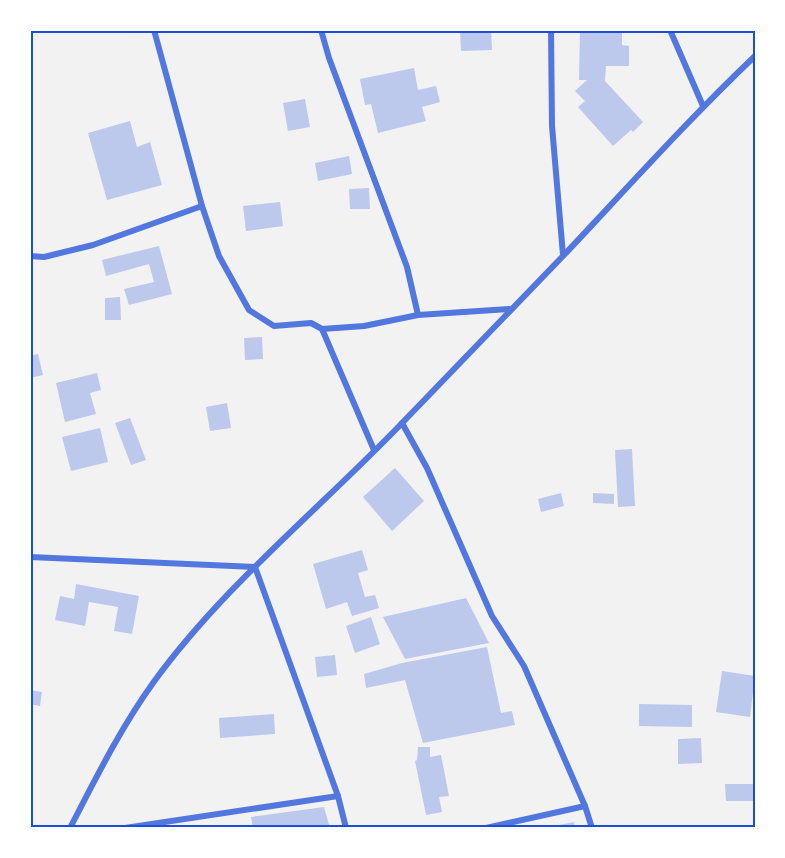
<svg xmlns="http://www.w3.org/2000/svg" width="785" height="858" font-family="Arial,sans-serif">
<rect width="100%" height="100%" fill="#f2f2f2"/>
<g fill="#bdc9ec">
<polygon points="460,30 491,30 492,50 461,51"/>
<polygon points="580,30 622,30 622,45 629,46 629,66 606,66 605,81 643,122 633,132 631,130 613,146 578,107 585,101 575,91 587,80 579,80"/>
<polygon points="414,68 418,90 436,86 440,102 422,107 426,121 378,133 371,104 365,105 360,79"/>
<polygon points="305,99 310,127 288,131 283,103"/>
<polygon points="130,121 137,147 150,142 162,185 107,200 88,133"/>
<polygon points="349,156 352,174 318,181 315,163"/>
<polygon points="369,188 370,209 350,209 349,189"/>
<polygon points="280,202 283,226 246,231 243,206"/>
<polygon points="159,246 172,294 129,305 124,289 154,282 149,264 106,276 102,260"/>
<polygon points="120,297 121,320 105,320 105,298"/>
<polygon points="262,337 263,359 245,360 244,338"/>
<polygon points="38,354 43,375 30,378 30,356"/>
<polygon points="97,373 101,390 90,393 96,414 65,422 56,383"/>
<polygon points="227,403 231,428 210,431 206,407"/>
<polygon points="130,418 146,460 131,465 115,423"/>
<polygon points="100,428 108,462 71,471 62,437"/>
<polygon points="632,449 635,506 618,507 615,450"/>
<polygon points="395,468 424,501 392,531 363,497"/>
<polygon points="561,493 564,506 541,512 538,499"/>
<polygon points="593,493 614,494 614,504 593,503"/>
<polygon points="362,550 368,570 358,573 365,597 375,595 379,608 352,616 347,602 326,609 313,564"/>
<polygon points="76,584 139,596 132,634 114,631 118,607 89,602 85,626 55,620 60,596 74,599"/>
<polygon points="466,598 489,643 405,659 383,617"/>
<polygon points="371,617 380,644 355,653 346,626"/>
<polygon points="487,647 501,713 512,711 515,725 423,743 405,680 366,688 364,674 402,663"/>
<polygon points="335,655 337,675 317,677 315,657"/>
<polygon points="722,671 755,676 750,717 716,712"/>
<polygon points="30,690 42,692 40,706 30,704"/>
<polygon points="639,704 692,705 692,727 639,726"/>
<polygon points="274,714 275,734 220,738 219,718"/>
<polygon points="701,738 702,763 678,764 678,739"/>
<polygon points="418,747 430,747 430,757 441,755 449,796 439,797 442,812 426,815 415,761 417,760"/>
<polygon points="725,784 755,784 755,801 726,801"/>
<polygon points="324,807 330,828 253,828 251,817"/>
<polygon points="574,822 575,828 549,828 549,827"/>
</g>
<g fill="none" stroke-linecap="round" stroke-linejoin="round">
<g stroke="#5277de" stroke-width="6">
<polyline points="154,30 202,206 219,256 249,310 274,326 311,323 322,329 364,326 418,315 509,309"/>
<polyline points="321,30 329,58 407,267 418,315"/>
<polyline points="551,30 552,126 563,255"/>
<polyline points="670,30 703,106"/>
<polyline points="30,256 44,257 93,245 202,206"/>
<polyline points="322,329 374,450"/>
<polyline points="402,423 427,468 492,616 524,666 585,806 592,828"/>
<polyline points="30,557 255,567 338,796 346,828"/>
<path d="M70 828C96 778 120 729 153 683 224 585 321 508 405 420 458 365 511 310 564 255 627 188 688 120 755 56"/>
<polyline points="125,828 338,796"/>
<polyline points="486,828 585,806"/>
</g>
</g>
<rect width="785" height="858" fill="none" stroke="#ffffff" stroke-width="63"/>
<rect x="32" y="32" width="722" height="794" fill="none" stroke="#1d4ed8" stroke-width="2"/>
</svg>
